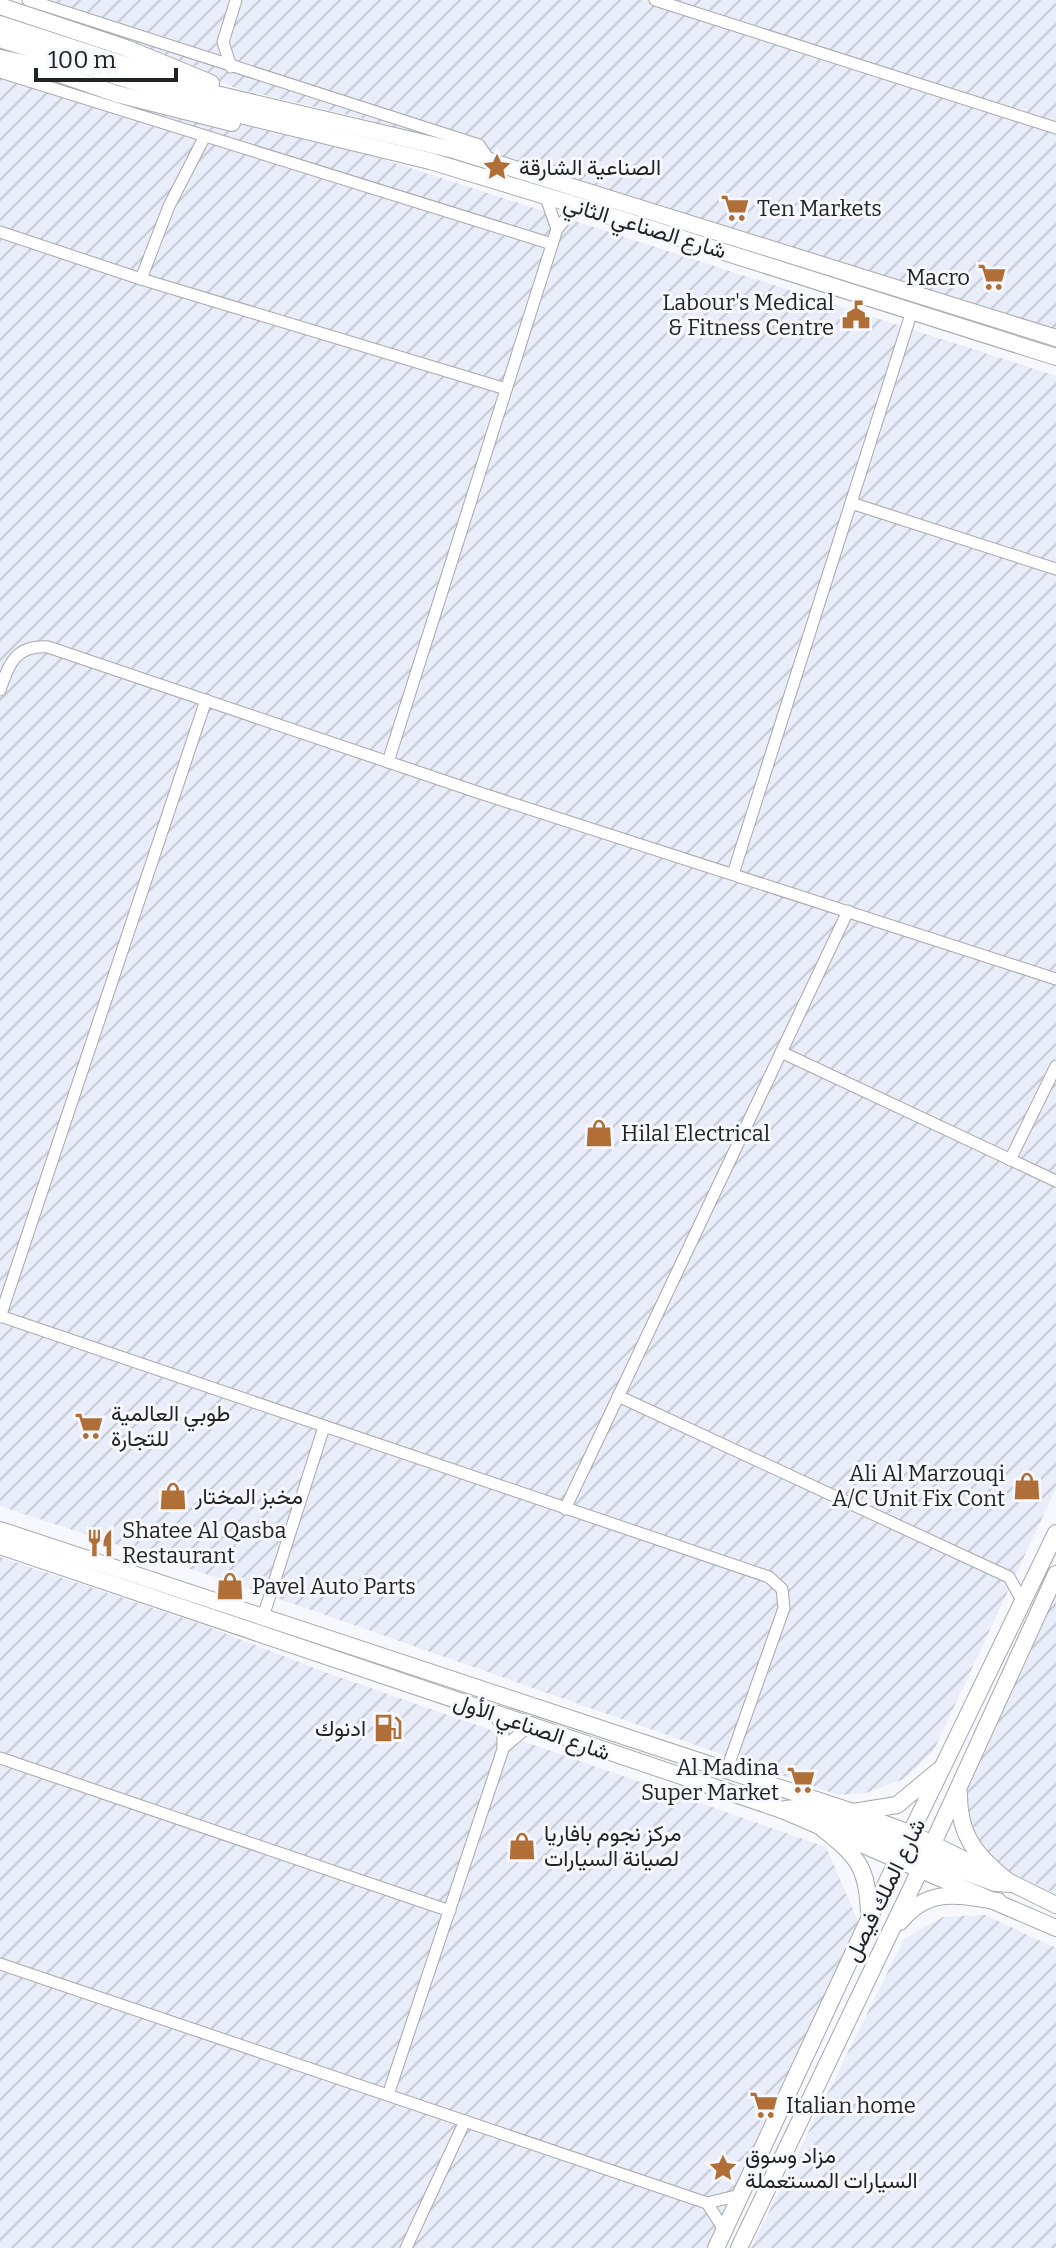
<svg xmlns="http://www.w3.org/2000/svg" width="1056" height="2248" font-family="Bitter,Vazirmatn,serif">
<defs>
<pattern id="industrial-furrows" width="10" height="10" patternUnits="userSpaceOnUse" patternTransform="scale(2)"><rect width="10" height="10" fill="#e8edf9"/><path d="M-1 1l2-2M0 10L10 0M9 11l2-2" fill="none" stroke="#c7cbd5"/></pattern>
</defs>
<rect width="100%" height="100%" fill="#f6f8fd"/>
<g fill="url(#industrial-furrows)">
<polygon points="27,0 1056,0 1056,333 527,167 361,118 235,88"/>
<polygon points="0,36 1056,376 1056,1488 933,1752 904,1779 865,1793 838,1795 254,1590 0,1506"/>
<polygon points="0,1557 206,1626 322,1671 826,1847 858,1921 716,2248 0,2248"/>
<polygon points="1056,1585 1056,1894 995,1865 971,1827 964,1780"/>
<polygon points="985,1915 1056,1948 1056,2248 751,2248 904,1939 943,1917"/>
</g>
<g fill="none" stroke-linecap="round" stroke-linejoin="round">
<defs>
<g id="street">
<polyline points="28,0 479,145 490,161"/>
<polyline points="655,0 1056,128"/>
<polyline points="231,67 223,42 236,0"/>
<polyline points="0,72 552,244"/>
<polyline points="545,195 557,229"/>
<polyline points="0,232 141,279 506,389"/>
<polyline points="141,279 169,206 205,136"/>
<polyline points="851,503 1056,569"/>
<path d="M0 690C9 663 16 645 48 647L477 792 1056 979"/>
<polyline points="388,762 557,229 568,216 582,207"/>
<polyline points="733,874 912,311"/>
<polyline points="781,1052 1056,1181"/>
<polyline points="1010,1160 1056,1066"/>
<polyline points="0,1316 769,1577 782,1589 784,1608 727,1769"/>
<polyline points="0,1317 206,700"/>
<polyline points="618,1396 1009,1577 1023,1602"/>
<polyline points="565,1509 848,911"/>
<polyline points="263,1617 324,1427"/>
<polyline points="503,1748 529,1726"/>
<polyline points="0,1758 450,1911"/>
<polyline points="0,1964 707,2203 740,2195"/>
<polyline points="388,2095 503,1749 503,1731 495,1714"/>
<polyline points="707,2203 725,2231"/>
<polyline points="406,2248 465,2121"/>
</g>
<g id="secondary">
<polyline points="0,1530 853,1812 912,1834 1056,1905"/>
<polyline points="0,1546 782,1810 1056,1928"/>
</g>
<g id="primary">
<polyline points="0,6 126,48 211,83"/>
<polyline points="0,24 212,93 454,150 1056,338"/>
<polyline points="0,39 232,113 430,161 582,207 1056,357"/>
<polyline points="36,66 117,94 232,123"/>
<path d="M959 1794C959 1837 977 1857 1010 1883"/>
<path d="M782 1810C815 1799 875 1845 913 1847"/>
<polyline points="853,1812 897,1805 938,1771"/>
<path d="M822 1828C858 1857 868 1867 869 1915"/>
<polyline points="918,1854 995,1883 1011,1884"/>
<path d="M900 1922C929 1886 958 1896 998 1901"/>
<polyline points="716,2248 869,1919 1056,1533"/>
<polyline points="739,2248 941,1826 1056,1574"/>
</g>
<polyline id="highway" points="0,60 45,70"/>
</defs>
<use href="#street" stroke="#a6a8ad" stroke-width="13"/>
<use href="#secondary" stroke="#a6a8ad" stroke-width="18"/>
<use href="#primary" stroke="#a6a8ad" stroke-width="18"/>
<use href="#highway" stroke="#a6a8ad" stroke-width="22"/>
<use href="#street" stroke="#fff" stroke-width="11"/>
<use href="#secondary" stroke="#fff" stroke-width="16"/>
<use href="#primary" stroke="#fff" stroke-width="16"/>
<use href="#highway" stroke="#fff" stroke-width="20"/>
</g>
<defs>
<symbol id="sight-bare" viewBox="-9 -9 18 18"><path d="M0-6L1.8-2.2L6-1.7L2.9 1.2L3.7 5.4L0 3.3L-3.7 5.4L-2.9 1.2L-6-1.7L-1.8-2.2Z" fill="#af6f37" stroke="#f6f8fd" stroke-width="2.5" paint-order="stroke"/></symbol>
<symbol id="supermarket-bare" viewBox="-9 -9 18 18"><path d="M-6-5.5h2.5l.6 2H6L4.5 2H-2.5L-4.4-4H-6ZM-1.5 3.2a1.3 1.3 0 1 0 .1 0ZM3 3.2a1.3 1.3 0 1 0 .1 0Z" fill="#af6f37" stroke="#f6f8fd" stroke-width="2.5" paint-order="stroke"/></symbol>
<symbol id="civic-bare" viewBox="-9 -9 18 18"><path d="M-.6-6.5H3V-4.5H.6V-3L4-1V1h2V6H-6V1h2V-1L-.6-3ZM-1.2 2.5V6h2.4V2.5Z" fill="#af6f37" stroke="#f6f8fd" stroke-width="2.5" paint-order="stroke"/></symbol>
<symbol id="shop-bare" viewBox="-9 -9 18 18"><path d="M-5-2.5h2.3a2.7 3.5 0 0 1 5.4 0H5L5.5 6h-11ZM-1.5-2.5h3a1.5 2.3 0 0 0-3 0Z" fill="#af6f37" stroke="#f6f8fd" stroke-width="2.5" paint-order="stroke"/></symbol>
<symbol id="restaurant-bare" viewBox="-9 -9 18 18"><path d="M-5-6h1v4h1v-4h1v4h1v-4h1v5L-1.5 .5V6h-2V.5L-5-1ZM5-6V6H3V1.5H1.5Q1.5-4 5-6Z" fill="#af6f37" stroke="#f6f8fd" stroke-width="2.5" paint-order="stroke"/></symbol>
<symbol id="fuel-bare" viewBox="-9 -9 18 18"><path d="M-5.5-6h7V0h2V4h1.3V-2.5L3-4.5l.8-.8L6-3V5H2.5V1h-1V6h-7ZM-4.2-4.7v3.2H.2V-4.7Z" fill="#af6f37" stroke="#f6f8fd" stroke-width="2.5" paint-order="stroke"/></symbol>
</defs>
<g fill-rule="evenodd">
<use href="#sight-bare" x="477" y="147" width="40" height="40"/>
<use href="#supermarket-bare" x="715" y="188" width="40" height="40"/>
<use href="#supermarket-bare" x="972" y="257" width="40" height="40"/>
<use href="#civic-bare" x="836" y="295" width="40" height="40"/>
<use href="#shop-bare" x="579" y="1113" width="40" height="40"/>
<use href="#supermarket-bare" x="69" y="1406" width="40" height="40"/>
<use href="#shop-bare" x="1007" y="1466" width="40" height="40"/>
<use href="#shop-bare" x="153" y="1476" width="40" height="40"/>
<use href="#restaurant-bare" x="80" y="1523" width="40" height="40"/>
<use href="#shop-bare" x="210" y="1566" width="40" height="40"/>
<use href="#fuel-bare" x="368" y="1708" width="40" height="40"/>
<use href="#supermarket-bare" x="781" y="1760" width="40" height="40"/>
<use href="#shop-bare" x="502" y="1826" width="40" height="40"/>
<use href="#supermarket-bare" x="744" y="2085" width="40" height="40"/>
<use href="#sight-bare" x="703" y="2148" width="40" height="40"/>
</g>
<g text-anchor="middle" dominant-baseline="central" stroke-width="6" stroke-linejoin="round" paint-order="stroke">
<g font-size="22" fill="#222325" stroke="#f6f8fd" text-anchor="start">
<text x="519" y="167">الصناعية الشارقة</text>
<text x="757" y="208">Ten Markets</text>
<text x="970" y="277" text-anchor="end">Macro</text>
<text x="834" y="302" text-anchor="end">Labour's Medical<tspan x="834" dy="25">&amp; Fitness Centre</tspan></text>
<text x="621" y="1133">Hilal Electrical</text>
<text x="111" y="1413">طوبي العالمية<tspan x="111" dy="25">للتجارة</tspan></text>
<text x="1005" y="1473" text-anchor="end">Ali Al Marzouqi<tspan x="1005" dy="25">A/C Unit Fix Cont</tspan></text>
<text x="195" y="1496">مخبز المختار</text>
<text x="122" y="1530">Shatee Al Qasba<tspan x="122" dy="25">Restaurant</tspan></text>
<text x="252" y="1586">Pavel Auto Parts</text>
<text x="366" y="1728" text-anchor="end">ادنوك</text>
<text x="779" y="1767" text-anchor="end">Al Madina<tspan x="779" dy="25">Super Market</tspan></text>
<text x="544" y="1833">مركز نجوم بافاريا<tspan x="544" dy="25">لصيانة السيارات</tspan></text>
<text x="786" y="2105">Italian home</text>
<text x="745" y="2155">مزاد وسوق<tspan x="745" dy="25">السيارات المستعملة</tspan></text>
</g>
<g font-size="22" fill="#222325" stroke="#f6f8fd">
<text transform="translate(645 227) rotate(17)">شارع الصناعي الثاني</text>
<text transform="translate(532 1727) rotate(19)">شارع الصناعي الأول</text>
<text transform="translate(885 1890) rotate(-64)">شارع الملك فيصل</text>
</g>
</g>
<path d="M36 68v12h140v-12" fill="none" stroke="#222325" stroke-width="4"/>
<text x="48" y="68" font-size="24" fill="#222325" stroke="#f6f8fd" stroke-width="6" paint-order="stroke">100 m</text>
</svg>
